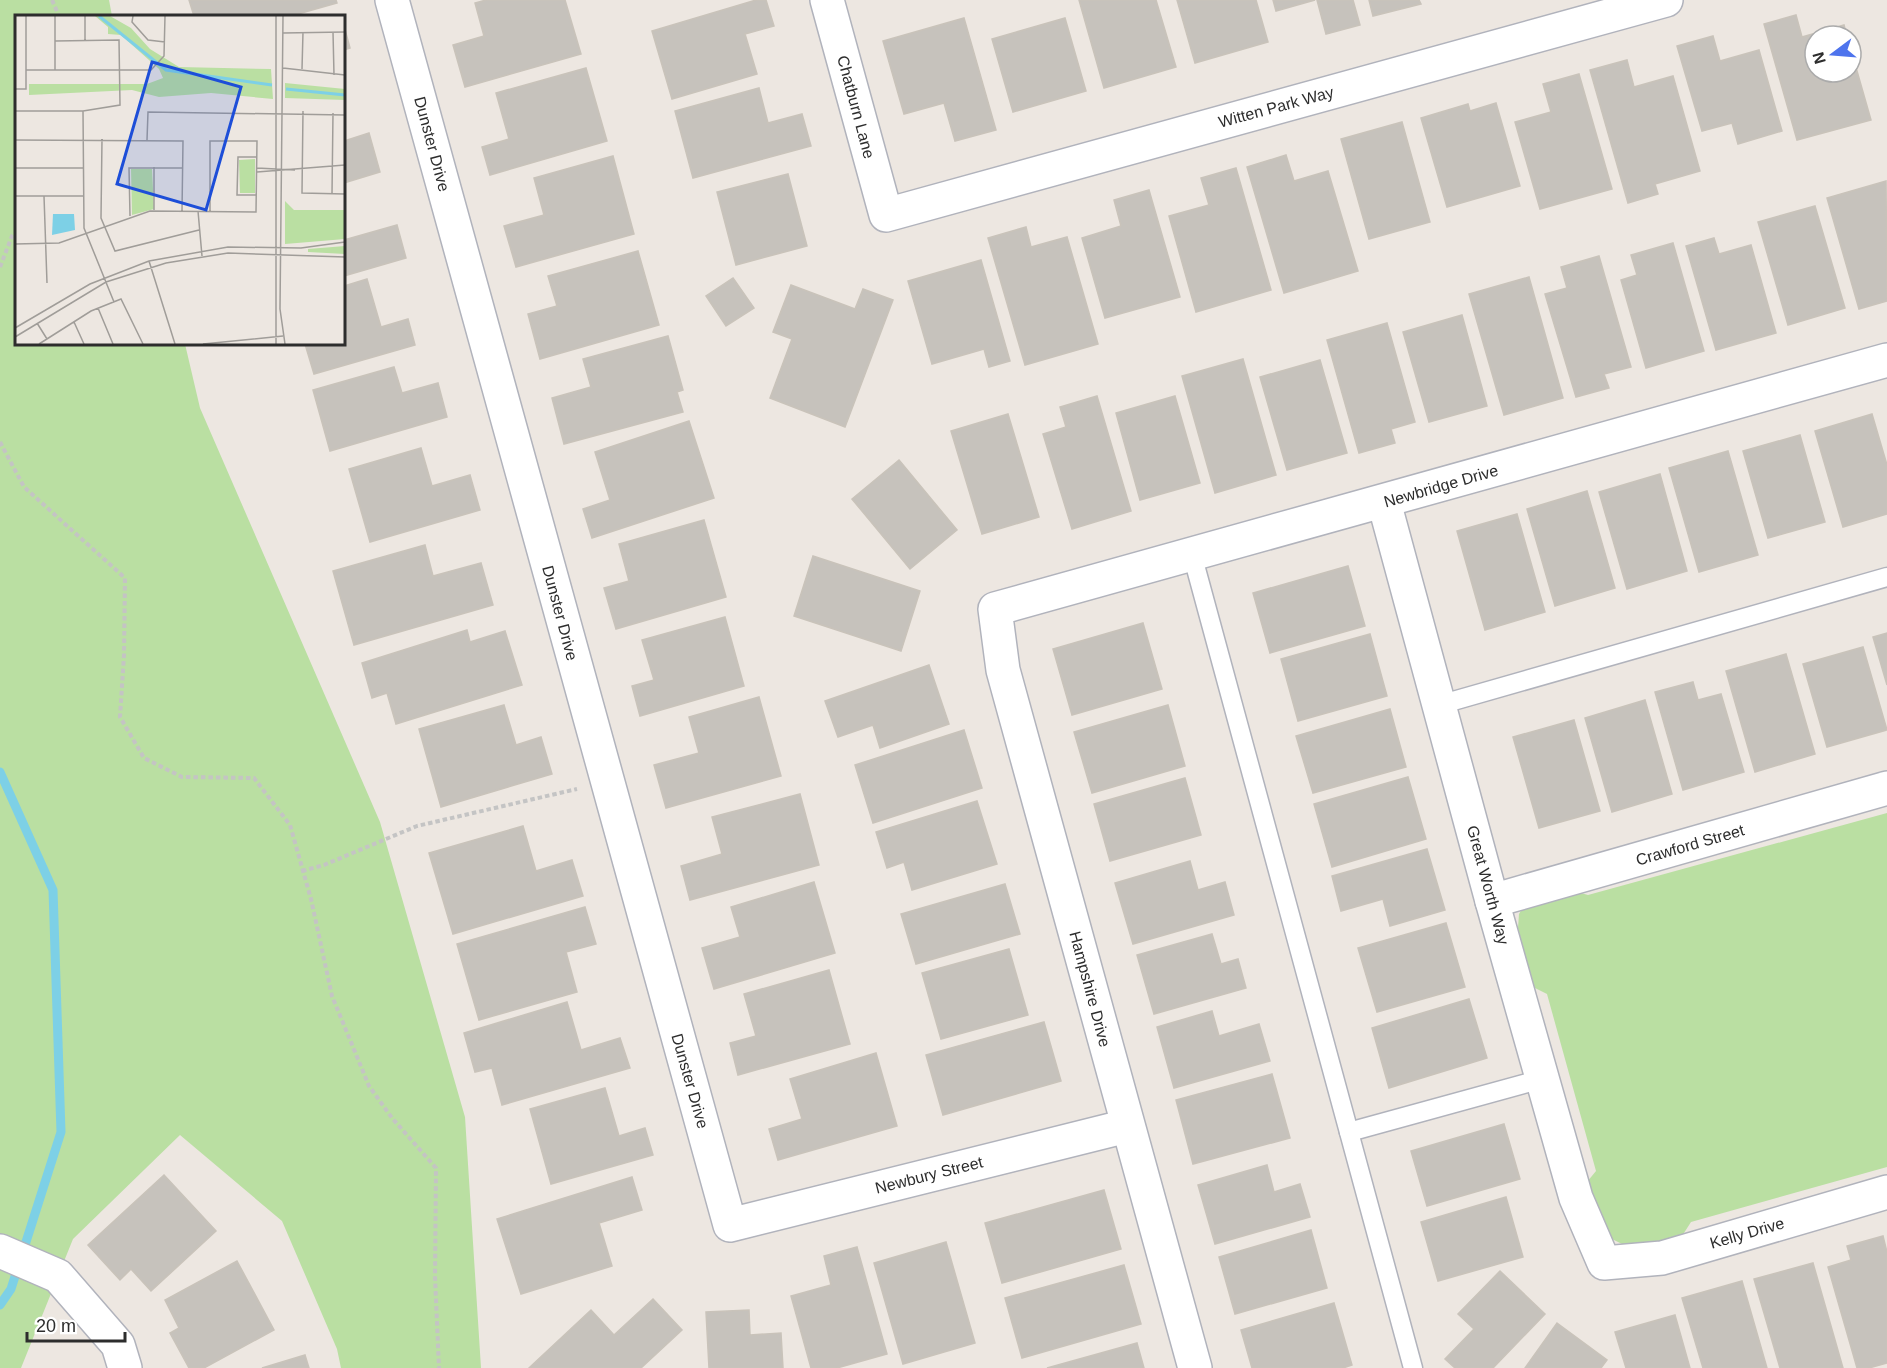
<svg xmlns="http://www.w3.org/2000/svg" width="1887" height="1368" font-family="Helvetica,sans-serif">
<rect width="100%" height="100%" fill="#ede7e1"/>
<g fill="#badfa2">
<polygon points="0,0 109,0 112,16 16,16 16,344 185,344 200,408 380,822 465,1117 481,1368 341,1368 337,1349 282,1221 180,1135 73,1239 21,1368 0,1368"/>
<polygon points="1887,813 1887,1167 1691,1222 1682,1236 1638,1248 1622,1244 1610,1238 1587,1182 1596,1171 1547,994 1533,987 1518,928 1519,914 1526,902 1566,889 1588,895"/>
</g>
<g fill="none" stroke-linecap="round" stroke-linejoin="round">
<polyline stroke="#7dd0e6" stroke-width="9" points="0,772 53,890 61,1132 11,1289 0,1305"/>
</g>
<g fill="#c6c2bc" stroke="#c9c3ba" stroke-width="1.5">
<polygon points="189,0 336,0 337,3 291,16 194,16"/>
<polygon points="486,0 565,0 581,54 465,87 453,45 484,36 475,3"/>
<polygon points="756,0 766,0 774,26 745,34 757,74 672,99 652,31"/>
<polygon points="1079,0 1156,0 1176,67 1104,88"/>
<polygon points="1177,0 1256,0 1268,42 1195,63"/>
<polygon points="1273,0 1315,0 1276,11"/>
<polygon points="1317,0 1353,0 1360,25 1326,34"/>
<polygon points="1369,0 1419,0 1421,4 1373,16"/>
<polygon points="1796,15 1802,37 1844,25 1847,36 1815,36 1815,72 1851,72 1851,50 1871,120 1797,140 1764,24"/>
<polygon points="964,18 996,130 955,141 944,103 904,114 883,41"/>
<polygon points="1065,18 1086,91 1013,112 992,39"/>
<polygon points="344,26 350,48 344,50"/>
<polygon points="1713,36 1720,61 1759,50 1782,131 1738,144 1732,123 1702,131 1677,46"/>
<polygon points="1627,60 1634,87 1673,76 1700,171 1655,184 1658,194 1628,203 1590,70"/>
<polygon points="586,68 607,141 490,175 482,147 509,139 496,93"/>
<polygon points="1579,74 1612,189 1540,209 1515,122 1551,112 1543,84"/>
<polygon points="759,88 768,123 802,114 811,146 693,178 675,111"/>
<polygon points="1496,103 1520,186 1447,207 1421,118 1468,104 1470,111"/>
<polygon points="1402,122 1430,222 1369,239 1341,139"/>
<polygon points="369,133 380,172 344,183 344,141"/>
<polygon points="1286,155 1294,181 1328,171 1358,271 1284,293 1247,167"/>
<polygon points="613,156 634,234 516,267 504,226 544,215 534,178"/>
<polygon points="1236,168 1271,290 1196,312 1169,216 1209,205 1201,178"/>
<polygon points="788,174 807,246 736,265 717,192"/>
<polygon points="1886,181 1887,301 1859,309 1827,198"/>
<polygon points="1149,190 1180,297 1105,318 1082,238 1121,226 1114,200"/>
<polygon points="1815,206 1845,308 1788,325 1758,222"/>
<polygon points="397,225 406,258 344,276 344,237 344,240"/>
<polygon points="1026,227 1031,247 1067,237 1098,344 1025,365 988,238"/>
<polygon points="1714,238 1719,254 1751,245 1776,333 1716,350 1686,246"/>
<polygon points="1673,243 1704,351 1646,368 1621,280 1637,275 1631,255"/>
<polygon points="638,251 659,325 540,359 528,314 557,306 548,276"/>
<polygon points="1599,256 1631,367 1604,374 1609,388 1576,397 1545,294 1567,288 1561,267"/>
<polygon points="981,260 1010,361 989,367 984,349 932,364 908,281"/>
<polygon points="1529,277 1563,398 1504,415 1469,294"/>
<polygon points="733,278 754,308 726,326 706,296"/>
<polygon points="367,279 381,327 408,319 415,345 314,374 305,344 344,344 344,286"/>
<polygon points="791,285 855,309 863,289 893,300 845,427 770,398 792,339 773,332"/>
<polygon points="1462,315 1487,406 1429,422 1403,332"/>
<polygon points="1387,323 1415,422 1391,429 1395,443 1359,453 1327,340"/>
<polygon points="668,336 683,390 677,392 683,412 564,444 552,398 591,387 583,359"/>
<polygon points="1243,359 1276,475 1215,493 1182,376"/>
<polygon points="1320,360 1347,453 1287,470 1260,377"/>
<polygon points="394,367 402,393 438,383 447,417 330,451 313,390"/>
<polygon points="1097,396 1131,511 1072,529 1043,434 1066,427 1060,407"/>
<polygon points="1175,396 1200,483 1140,500 1116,413"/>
<polygon points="1008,414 1039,517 982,534 951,431"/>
<polygon points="1872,414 1887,465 1887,514 1843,527 1815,431"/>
<polygon points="689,421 714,498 592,538 583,509 610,500 595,452"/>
<polygon points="1800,435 1825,522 1768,538 1743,451"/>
<polygon points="421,448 432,486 470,475 480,510 370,542 349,469"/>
<polygon points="1728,451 1758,555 1699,572 1669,468"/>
<polygon points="899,460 957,530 910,569 852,499"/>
<polygon points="1660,474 1687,571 1627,589 1599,492"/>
<polygon points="1587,491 1615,588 1555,606 1527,509"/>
<polygon points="1517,514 1545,612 1485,630 1457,531"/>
<polygon points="704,520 726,597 616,629 604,588 629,581 619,544"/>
<polygon points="425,545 433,576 481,563 493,605 354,645 333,571"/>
<polygon points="813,556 920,591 901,651 794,616"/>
<polygon points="1348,566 1365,626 1270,653 1253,593"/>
<polygon points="725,617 744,686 640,716 632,686 654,680 642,640"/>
<polygon points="1143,623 1162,689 1072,715 1053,649"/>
<polygon points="467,630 470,642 505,631 522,685 396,724 387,693 372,698 362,663"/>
<polygon points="1887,633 1887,685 1873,637"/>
<polygon points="1370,634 1387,696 1298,721 1281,659"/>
<polygon points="1863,647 1887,730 1827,747 1803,664"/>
<polygon points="1786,654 1815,754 1755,772 1726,671"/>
<polygon points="929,665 949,724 880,748 873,725 838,737 825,701"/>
<polygon points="1693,682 1698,700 1721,694 1744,772 1683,790 1655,692"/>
<polygon points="759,697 781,776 666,808 654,765 699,753 689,717"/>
<polygon points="1645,700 1672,794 1612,812 1585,718"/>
<polygon points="504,705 516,745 541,737 552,774 441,807 419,729"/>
<polygon points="1168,705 1185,766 1092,793 1074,732"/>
<polygon points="1390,709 1406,767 1313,793 1296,736"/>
<polygon points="1574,720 1600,811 1539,828 1513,737"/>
<polygon points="964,730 982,788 873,823 855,765"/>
<polygon points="1408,777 1426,839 1332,867 1314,804"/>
<polygon points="1185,778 1201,835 1110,861 1094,804"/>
<polygon points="800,794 819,865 690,900 681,866 722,854 712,817"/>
<polygon points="977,801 997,864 912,890 904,862 887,868 876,832"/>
<polygon points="523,826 536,871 572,860 583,896 453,934 429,853"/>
<polygon points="1427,849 1445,910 1390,926 1383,899 1341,911 1332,876"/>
<polygon points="1190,861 1198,890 1225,882 1234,915 1133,944 1115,883"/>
<polygon points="814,882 835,953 714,989 702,948 740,937 731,907"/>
<polygon points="1005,884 1020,934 916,964 901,914"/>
<polygon points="585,907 596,944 566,952 577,992 479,1020 457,944"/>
<polygon points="1446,923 1465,987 1377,1012 1358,948"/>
<polygon points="1212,934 1221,964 1238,959 1246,988 1154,1014 1137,955"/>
<polygon points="1009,949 1028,1015 941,1039 922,973"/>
<polygon points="829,970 850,1044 738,1075 730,1043 756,1036 744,994"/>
<polygon points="1469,999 1487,1058 1389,1088 1372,1028"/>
<polygon points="567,1002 581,1050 620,1038 630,1068 502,1105 492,1068 475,1072 464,1033"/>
<polygon points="1212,1011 1219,1036 1259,1024 1270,1061 1174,1088 1157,1027"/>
<polygon points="1044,1022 1061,1081 943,1115 926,1055"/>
<polygon points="876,1053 897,1126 778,1160 769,1129 802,1119 790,1079"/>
<polygon points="1272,1074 1290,1138 1193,1164 1176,1100"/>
<polygon points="605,1088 619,1136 645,1128 653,1155 551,1184 530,1109"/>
<polygon points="1504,1124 1520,1179 1427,1206 1411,1151"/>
<polygon points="1267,1165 1274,1192 1300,1184 1310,1217 1215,1244 1198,1185"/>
<polygon points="164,1175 216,1231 151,1291 131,1269 120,1280 88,1245"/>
<polygon points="632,1177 642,1210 599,1223 612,1266 521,1294 497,1219"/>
<polygon points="1104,1190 1121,1249 1002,1283 985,1223"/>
<polygon points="1506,1197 1523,1257 1438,1281 1421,1222"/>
<polygon points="1311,1230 1327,1288 1235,1314 1219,1257"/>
<polygon points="1883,1236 1887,1252 1887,1363 1869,1368 1857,1368 1828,1267 1851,1260 1847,1246"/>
<polygon points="946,1242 975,1343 903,1364 874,1263"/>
<polygon points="857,1247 887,1354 837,1368 811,1368 791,1296 831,1285 824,1256"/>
<polygon points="237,1261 274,1330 204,1368 189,1368 170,1333 179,1328 165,1300"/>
<polygon points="1813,1263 1843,1368 1780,1368 1754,1279"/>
<polygon points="1124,1265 1141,1324 1022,1358 1005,1298"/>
<polygon points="1500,1271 1545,1314 1493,1368 1455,1368 1445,1359 1474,1329 1458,1314"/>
<polygon points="1742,1281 1767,1368 1703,1368 1682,1298"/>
<polygon points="653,1299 682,1330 641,1368 529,1368 591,1310 614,1335"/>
<polygon points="1334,1303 1352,1365 1343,1368 1252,1368 1241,1330"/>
<polygon points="749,1310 750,1335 781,1333 783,1368 709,1368 706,1312"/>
<polygon points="1675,1315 1690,1368 1626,1368 1615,1332"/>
<polygon points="1557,1323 1607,1360 1601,1368 1525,1368"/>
<polygon points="1137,1343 1144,1368 1047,1368"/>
<polygon points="305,1355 309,1368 262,1368"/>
</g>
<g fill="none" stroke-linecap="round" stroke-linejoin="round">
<defs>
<g id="service">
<polyline points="1192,554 1413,1368"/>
<polyline points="1439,705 1887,577"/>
<polyline points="1349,1132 1542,1079"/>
</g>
<g id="minor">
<polyline points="392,0 730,1225 1127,1126"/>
<polyline points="827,0 886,215 1666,0"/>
<polyline points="1384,502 1492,901 1576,1198 1604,1263 1662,1258 1887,1192"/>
<polyline points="1492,901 1887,788"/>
<polyline points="0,1251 58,1276 118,1345 125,1368"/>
<polyline points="1195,1368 1003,670 995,609 1887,360"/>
</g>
</defs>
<use href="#service" stroke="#b1b3bc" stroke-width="21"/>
<use href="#minor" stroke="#b1b3bc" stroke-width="36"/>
<g stroke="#c4c4c4" stroke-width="4" stroke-dasharray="4.5 3" stroke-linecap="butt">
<polyline points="52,0 59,16"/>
<polyline points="0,267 12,236 16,232"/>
<polyline points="0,442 24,487 125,578 124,655 120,717 144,758 182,777 254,778 290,825 311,899 332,996 369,1086 392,1118 436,1168 435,1277 439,1368"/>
<polyline points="302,871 324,865 417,826 577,789"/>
</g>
<use href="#service" stroke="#fff" stroke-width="18"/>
<use href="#minor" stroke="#fff" stroke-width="33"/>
</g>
<g text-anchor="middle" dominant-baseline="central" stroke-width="4.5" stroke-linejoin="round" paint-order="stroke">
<g font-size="16" fill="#2d2d2d" stroke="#fff">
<text transform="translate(856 107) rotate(75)">Chatburn Lane</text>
<text transform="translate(1276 107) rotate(-15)">Witten Park Way</text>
<text transform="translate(432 144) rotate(75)">Dunster Drive</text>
<text transform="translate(1441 486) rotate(-16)">Newbridge Drive</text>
<text transform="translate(560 613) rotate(75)">Dunster Drive</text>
<text transform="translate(1690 845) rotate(-16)">Crawford Street</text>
<text transform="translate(1488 885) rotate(75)">Great Worth Way</text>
<text transform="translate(1090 989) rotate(75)">Hampshire Drive</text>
<text transform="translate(690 1081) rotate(74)">Dunster Drive</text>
<text transform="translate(929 1175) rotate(-14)">Newbury Street</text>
<text transform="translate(1747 1233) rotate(-16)">Kelly Drive</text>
</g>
</g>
<g transform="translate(15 15)">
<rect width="330" height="330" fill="#ede7e1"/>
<path d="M80 1H95L116 13 135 34 164 52 256 54 258 84 196 78 144 82 117 75 14 80V69H132L148 63 144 54 106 20 93 19V12ZM270 68 330 74V85L270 83ZM240 144V178H225L224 145ZM116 154H137L139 194 117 200ZM270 186 279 195H330V224L270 229ZM330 231V239L293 237V234Z" fill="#badfa2"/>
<path d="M38 199H59L60 215 37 220Z" fill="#7dd0e6"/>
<path fill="none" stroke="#7dd0e6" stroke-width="3" d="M84 1 151 55 257 70M271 74 330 80"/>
<path fill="none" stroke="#a09d99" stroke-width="1.5" d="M40 1V55M70 1V26M118 1 117 7 133 25 150 27M261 1V329M268 1 265 294 270 329M318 17 319 60M268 18 330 17M268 53 330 60M287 54 288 17M11 55H136L149 41 150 1M0 74H11V1M0 96H68L105 90 104 25 40 26M68 96 69 213 99 287M288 96 287 178 330 179M87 124 86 203 100 236 184 215M0 125 168 126 167 196M132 125 133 97 330 100M0 153H68M242 153 280 155M242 157 330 150M317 179 318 98M241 180H222L223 142H242M0 181H68M29 181 32 268M139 195V152M183 196 187 241M115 201 114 153H167M0 229 44 228 135 196 241 197 242 126H195V196M134 246 160 329M83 293 98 329M59 307 69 329M22 308 32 324M0 313 75 269 134 246 213 232 286 233 330 227M0 322 91 267 151 248 213 238 330 242M24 329 76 296 106 284 128 329M188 329 268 321"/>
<path fill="#1d4ed8" fill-opacity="0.15" stroke="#1d4ed8" stroke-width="3" d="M137 47 226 72 191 195 102 169Z"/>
<rect width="330" height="330" fill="none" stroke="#2d2d2d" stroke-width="3"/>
</g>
<g transform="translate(1833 54) rotate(254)"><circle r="28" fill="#ffffff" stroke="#ababab" stroke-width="1.5"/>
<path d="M0-4.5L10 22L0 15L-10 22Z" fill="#4e74ed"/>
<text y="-9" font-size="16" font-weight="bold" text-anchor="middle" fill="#2d2d2d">N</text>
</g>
<path d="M27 1332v9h98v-9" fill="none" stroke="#2d2d2d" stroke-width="3"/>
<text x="36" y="1332" font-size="18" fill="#2d2d2d" stroke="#ffffff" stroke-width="4.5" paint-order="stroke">20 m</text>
</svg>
